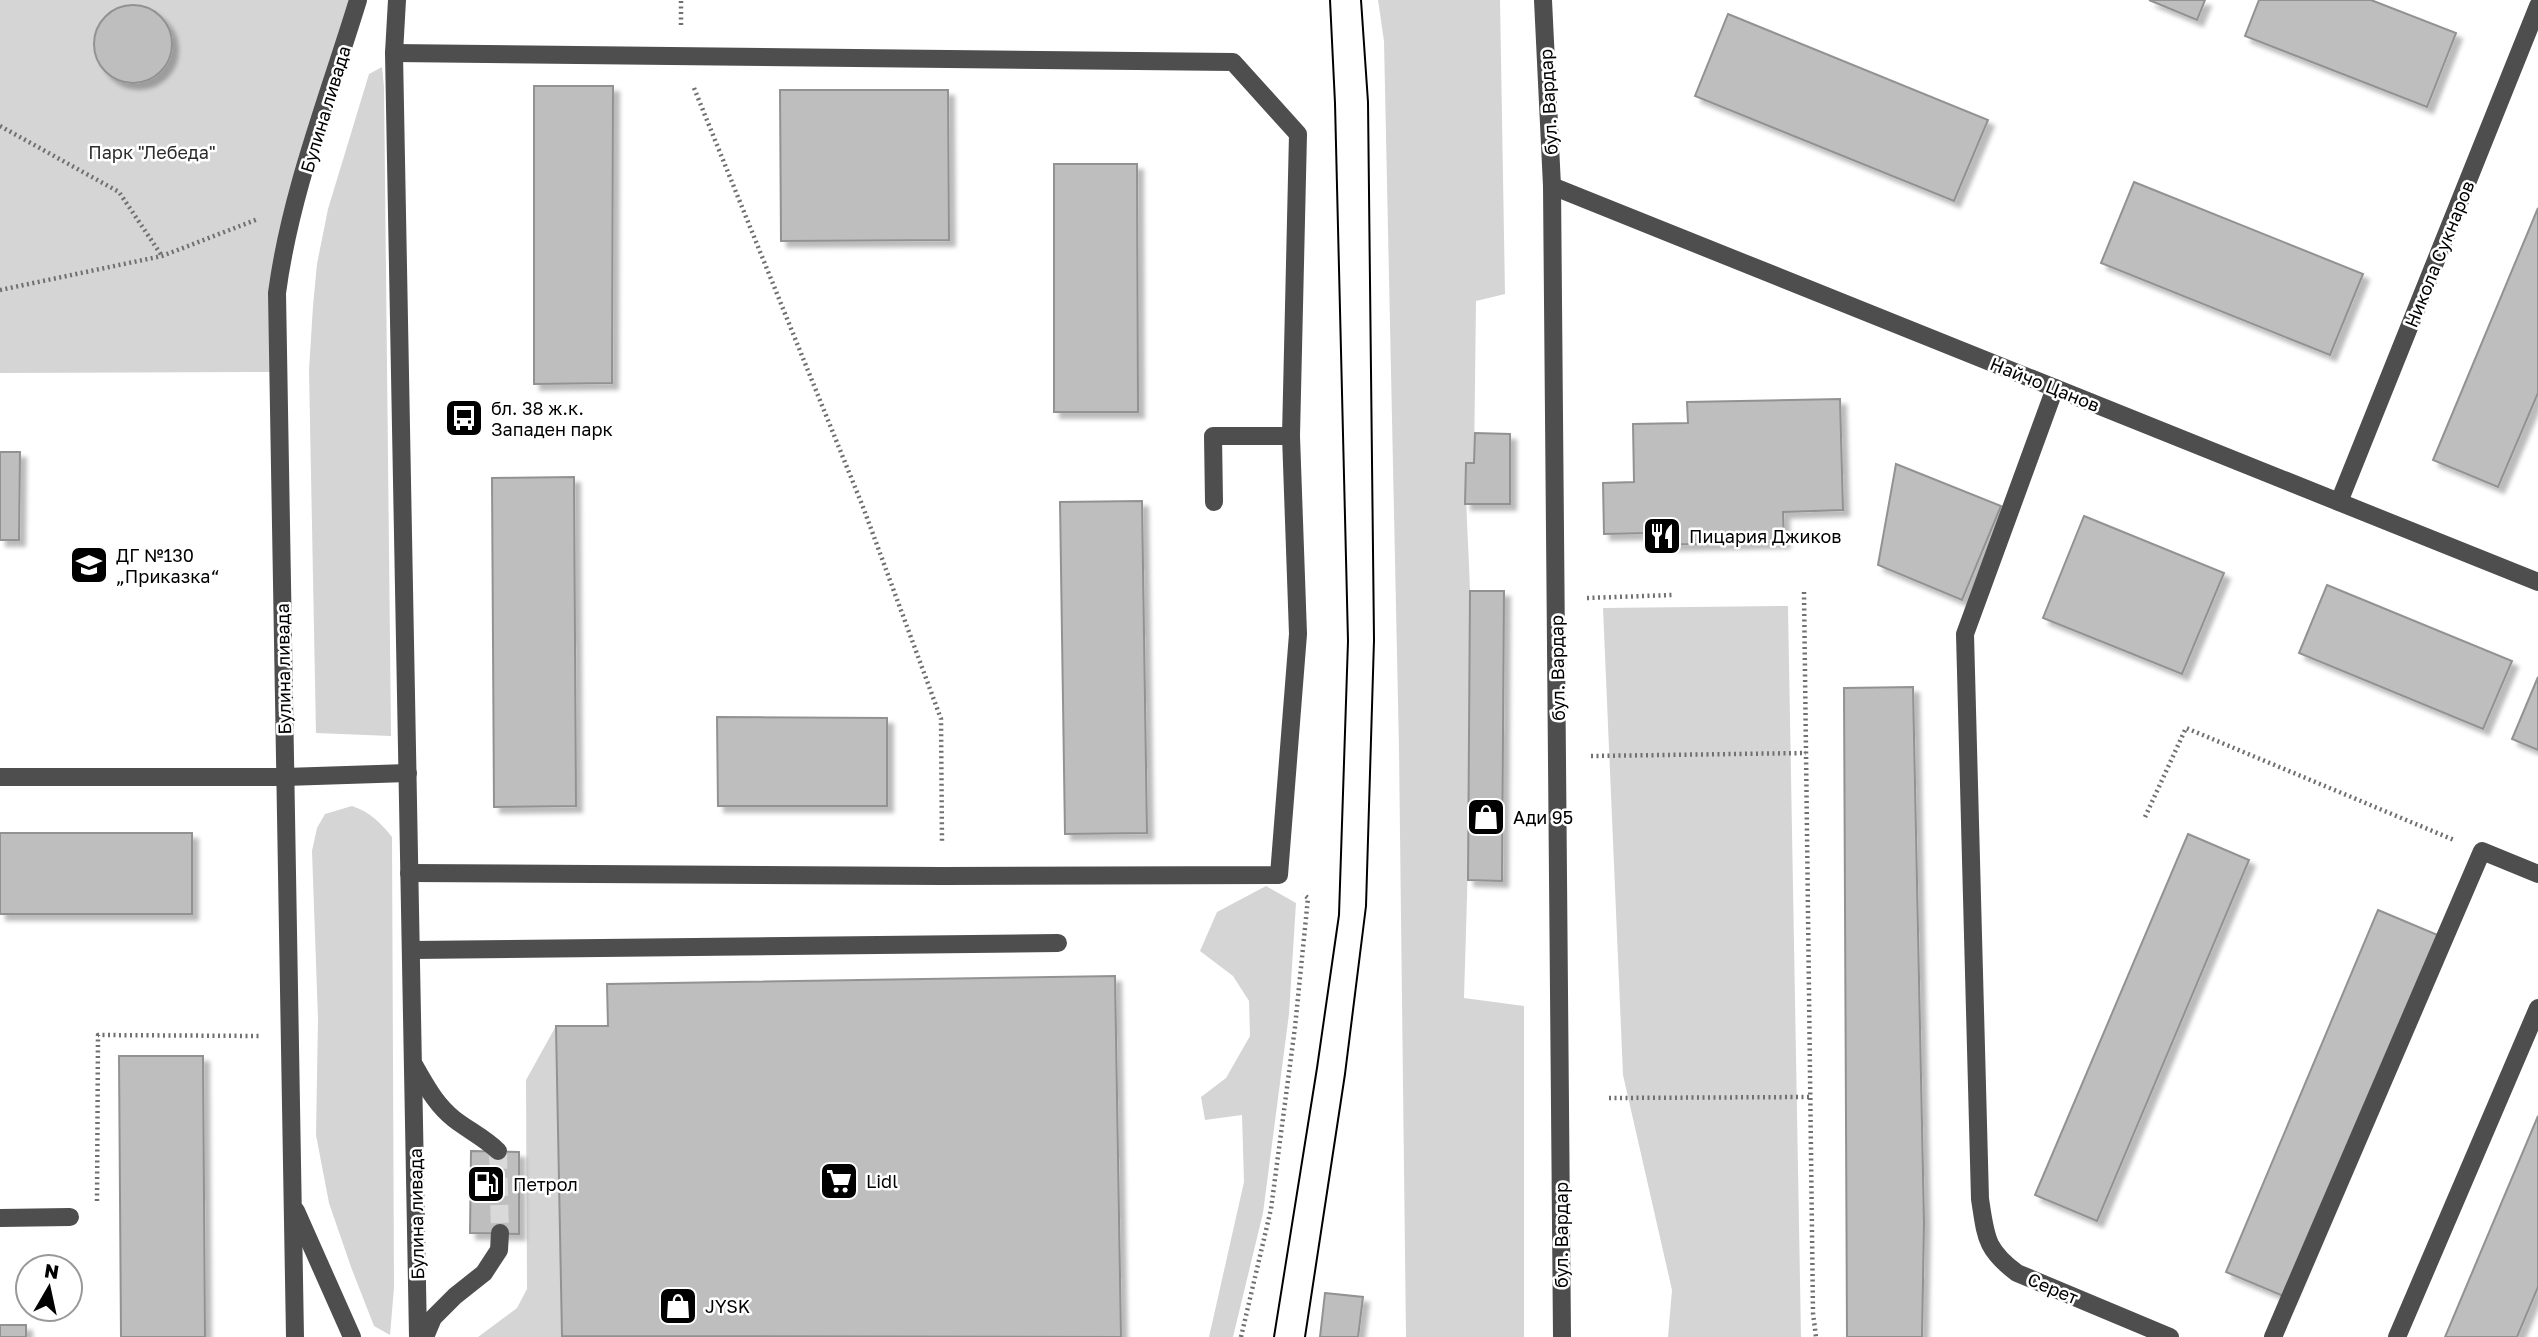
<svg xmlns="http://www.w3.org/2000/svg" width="2538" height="1337" font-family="'Golos Text',sans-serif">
<defs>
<filter id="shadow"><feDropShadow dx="6" dy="6" stdDeviation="2" flood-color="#0004"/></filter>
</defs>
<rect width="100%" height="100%" fill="#fff"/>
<g fill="#d5d5d5">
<polygon points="0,0 358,0 283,250 279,372 0,373"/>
<path d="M1378 0H1500L1505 294 1476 301 1474 463 1466 464C1465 506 1469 549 1470 592 1473 727 1468 863 1464 998L1524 1006V1337H1406L1399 749 1384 41Z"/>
<polygon points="382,67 384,87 391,736 316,733 309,370 313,306 317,264 328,209 369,74"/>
<polygon points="1788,606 1801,1337 1668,1337 1672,1290 1623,1075 1603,608"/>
<path d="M352 806C370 812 380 822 392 837L394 1288 390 1335 374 1326 351 1267 329 1203 316 1135 318 1019 312 851 317 828 325 814Z"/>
<polygon points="1266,886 1296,903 1289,1014 1263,1213 1233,1337 1209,1337 1244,1182 1242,1115 1205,1120 1201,1097 1226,1078 1250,1036 1249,1001 1233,976 1200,951 1217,912"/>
<polygon points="556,1026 562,1337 478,1337 517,1308 527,1289 526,1080"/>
</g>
<g fill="#bebebe" stroke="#929292" stroke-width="2" filter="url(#shadow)">
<polygon points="2149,0 2205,0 2197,20"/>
<polygon points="2259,0 2371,0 2456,33 2427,107 2245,36"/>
<circle cx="133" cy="44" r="39"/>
<polygon points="1728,14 1988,120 1954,201 1695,96"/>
<polygon points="534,86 613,86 612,383 534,384"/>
<polygon points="780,90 948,90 949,240 781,241"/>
<polygon points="1054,164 1137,164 1138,412 1054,412"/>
<polygon points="2134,182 2363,274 2330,355 2101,263"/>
<polygon points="2538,208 2538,393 2498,487 2433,460"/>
<polygon points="1840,399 1843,510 1783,512 1784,542 1652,545 1651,533 1604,534 1603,483 1634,482 1633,424 1688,423 1687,402"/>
<polygon points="1475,433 1510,434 1510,504 1465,504 1466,463 1474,463"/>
<polygon points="0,452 20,452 19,540 0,540"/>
<polygon points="1896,464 2001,506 1962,600 1878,565"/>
<polygon points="574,477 576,806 494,807 492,478"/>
<polygon points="1142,501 1147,833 1065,834 1060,502"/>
<polygon points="2084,516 2224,573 2182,674 2043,618"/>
<polygon points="2327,585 2512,661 2483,729 2299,653"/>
<polygon points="1470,591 1504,591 1502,881 1468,880"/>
<polygon points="2538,677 2538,750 2512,739"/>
<polygon points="1913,687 1924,1223 1922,1337 1847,1337 1844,688"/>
<polygon points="717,717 887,718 887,806 718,806"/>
<rect x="0" y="833" width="192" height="81"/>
<polygon points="2188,834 2249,860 2097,1221 2035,1195"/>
<polygon points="2378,910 2440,936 2288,1298 2226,1272"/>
<polygon points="1115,976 1121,1337 562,1336 556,1026 608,1026 607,984"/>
<polygon points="119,1056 203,1056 205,1337 121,1337"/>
<polygon points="2538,1116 2538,1287 2517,1337 2445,1337"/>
<polygon points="471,1151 519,1152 519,1234 470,1233"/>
<polygon points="1325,1293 1363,1297 1358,1337 1320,1337"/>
<rect x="0" y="1325" width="26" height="12"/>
</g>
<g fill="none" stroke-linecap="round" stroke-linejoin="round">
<polyline stroke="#d9d9d9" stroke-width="18" stroke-dasharray="18 9" stroke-linecap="butt" points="498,1151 500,1233"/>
<g stroke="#707070" stroke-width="4.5" stroke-dasharray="2 3.5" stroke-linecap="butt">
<polyline points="681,25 681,0"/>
<polyline points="694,88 863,507 941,719 942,844"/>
<polyline points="0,126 119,192 162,256"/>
<polyline points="0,290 162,256 258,219"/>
<polyline points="1804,592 1813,1313 1816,1337"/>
<polyline points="1587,598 1672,595"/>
<polyline points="1591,756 1806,753"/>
<polyline points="2145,817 2186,728 2454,840"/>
<polyline points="1609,1098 1810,1097"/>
<polyline points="97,1201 98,1035 260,1036"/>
<polyline points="1241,1337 1271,1209 1295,1027 1308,898 1303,894"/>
</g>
<g stroke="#4e4e4e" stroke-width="18">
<polyline points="397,0 394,53 418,1337"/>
<polyline points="1543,0 1552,186 1562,1337"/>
<polyline points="394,53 1233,62 1298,134 1291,436 1298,634 1279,875 942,876 409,873"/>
<polyline points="1552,186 2538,582"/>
<path d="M2055 388 1965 634 1980 1199C1986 1237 1985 1249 2017 1273L2170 1337"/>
<polyline points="1214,502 1213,436 1291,436"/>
<polyline points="2339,502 2538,6"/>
<polyline points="0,777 285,777 408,773"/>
<polyline points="411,950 1058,943"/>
<path d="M414 1065C426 1085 435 1104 454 1119 468 1130 485 1138 498 1151"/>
<polyline points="296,1211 352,1337"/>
<polyline points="0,1218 70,1217"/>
<path d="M295 1337 277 293C290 194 329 95 358 0"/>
<polyline points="425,1337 433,1318 455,1296 484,1273 499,1250 500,1233"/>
<polyline points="2273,1337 2482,851 2538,874"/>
<polyline points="2397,1337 2538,1008"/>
</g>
<g stroke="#000" stroke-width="2">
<polyline points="1274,1337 1317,1068 1339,915 1348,641 1335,103 1330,0"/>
<polyline points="1305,1337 1345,1074 1366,906 1374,640 1368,102 1361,0"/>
</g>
</g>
<defs>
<symbol id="bus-square" viewBox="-11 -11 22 22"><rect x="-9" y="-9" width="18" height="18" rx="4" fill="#000" stroke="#fff"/><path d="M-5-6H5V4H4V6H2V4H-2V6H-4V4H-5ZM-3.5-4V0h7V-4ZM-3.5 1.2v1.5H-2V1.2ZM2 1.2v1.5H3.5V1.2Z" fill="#fff"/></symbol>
<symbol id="restaurant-square" viewBox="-11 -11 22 22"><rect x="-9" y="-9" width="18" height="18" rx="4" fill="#000" stroke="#fff"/><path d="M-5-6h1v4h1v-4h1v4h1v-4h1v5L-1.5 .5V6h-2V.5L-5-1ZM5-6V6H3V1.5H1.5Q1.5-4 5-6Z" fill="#fff"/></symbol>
<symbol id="school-square" viewBox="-11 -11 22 22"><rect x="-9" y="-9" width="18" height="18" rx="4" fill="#000" stroke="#fff"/><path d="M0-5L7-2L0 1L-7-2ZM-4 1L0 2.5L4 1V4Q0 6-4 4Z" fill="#fff"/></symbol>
<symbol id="shop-square" viewBox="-11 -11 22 22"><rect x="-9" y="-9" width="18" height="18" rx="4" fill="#000" stroke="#fff"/><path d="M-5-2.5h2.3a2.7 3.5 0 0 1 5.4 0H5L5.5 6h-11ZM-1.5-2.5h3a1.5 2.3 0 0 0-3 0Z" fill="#fff"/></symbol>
<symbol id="supermarket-square" viewBox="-11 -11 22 22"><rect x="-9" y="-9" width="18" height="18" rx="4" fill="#000" stroke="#fff"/><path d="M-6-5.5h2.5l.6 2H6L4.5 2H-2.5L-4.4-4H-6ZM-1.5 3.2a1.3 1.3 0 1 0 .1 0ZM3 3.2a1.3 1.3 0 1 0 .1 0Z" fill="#fff"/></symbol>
<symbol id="fuel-square" viewBox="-11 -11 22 22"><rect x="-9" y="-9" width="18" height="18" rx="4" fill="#000" stroke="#fff"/><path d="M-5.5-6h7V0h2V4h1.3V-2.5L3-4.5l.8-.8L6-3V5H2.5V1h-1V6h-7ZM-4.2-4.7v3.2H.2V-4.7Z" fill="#fff"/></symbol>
</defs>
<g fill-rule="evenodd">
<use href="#bus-square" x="442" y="396" width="44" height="44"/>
<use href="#restaurant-square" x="1640" y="514" width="44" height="44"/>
<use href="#school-square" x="67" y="543" width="44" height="44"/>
<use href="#shop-square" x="1464" y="795" width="44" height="44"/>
<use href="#supermarket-square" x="817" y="1159" width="44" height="44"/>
<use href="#fuel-square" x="464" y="1162" width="44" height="44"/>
<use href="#shop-square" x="656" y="1284" width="44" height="44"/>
</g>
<g text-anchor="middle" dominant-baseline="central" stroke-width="5" stroke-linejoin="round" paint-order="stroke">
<g font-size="18" fill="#000" stroke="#fff">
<text transform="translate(1548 102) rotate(-93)">бул. Вардар</text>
<text transform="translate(325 109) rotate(-73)">Булина ливада</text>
<text transform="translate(2439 254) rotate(-68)">Никола Сукнаров</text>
<text transform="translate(2045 384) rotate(22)">Найчо Цанов</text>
<text transform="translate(1557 668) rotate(-91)">бул. Вардар</text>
<text transform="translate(283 669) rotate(-91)">Булина ливада</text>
<text transform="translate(416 1214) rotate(-91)">Булина ливада</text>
<text transform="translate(1561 1235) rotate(-90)">бул. Вардар</text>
<text transform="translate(2053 1288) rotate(23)">Серет</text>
</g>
<g font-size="18" fill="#2c2c2c" stroke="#fff">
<text x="152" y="152">Парк "Лебеда"</text>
</g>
<g font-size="18" fill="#000" stroke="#fff" text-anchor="start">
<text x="491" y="408">бл. 38 ж.к.<tspan x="491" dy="21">Западен парк</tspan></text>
<text x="1689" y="536">Пицария Джиков</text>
<text x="116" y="555">ДГ №130<tspan x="116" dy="21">„Приказка“</tspan></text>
<text x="1513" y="817">Ади 95</text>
<text x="866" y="1181">Lidl</text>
<text x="513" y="1184">Петрол</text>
<text x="705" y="1306">JYSK</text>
</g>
</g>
<g transform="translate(49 1288) rotate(9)"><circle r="33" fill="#ffffff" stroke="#999999" stroke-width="2"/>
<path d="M0-5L12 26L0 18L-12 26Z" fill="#000000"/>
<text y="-10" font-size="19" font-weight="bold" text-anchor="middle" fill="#000000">N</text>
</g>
</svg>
